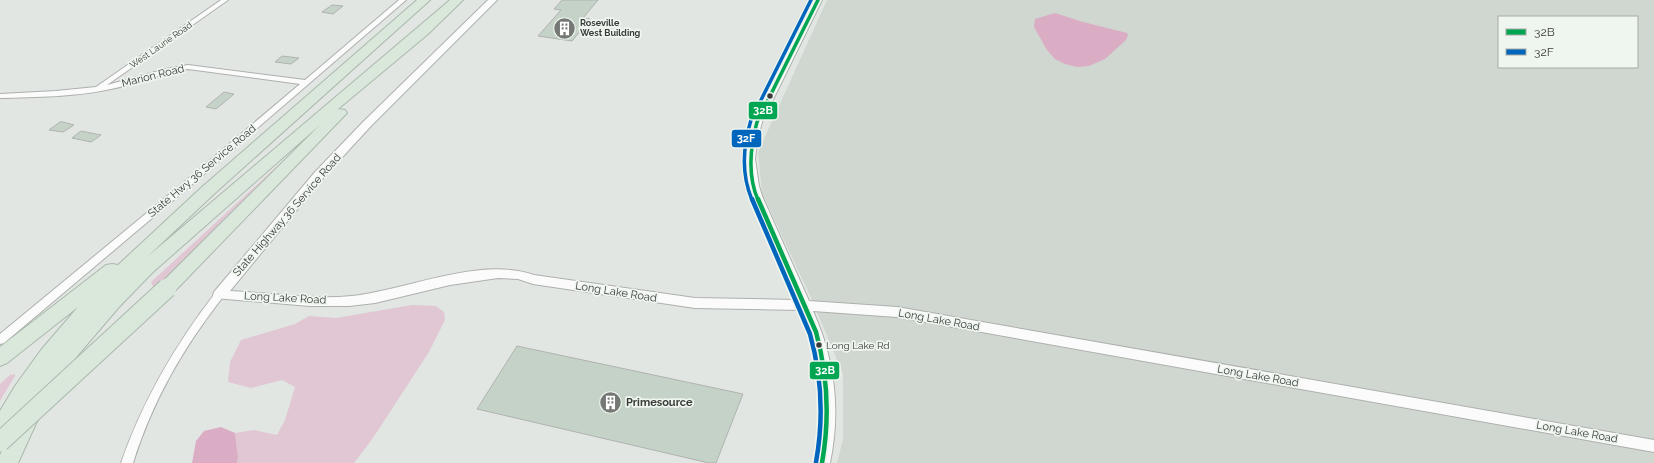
<svg xmlns="http://www.w3.org/2000/svg" width="1654" height="463" font-family="Raleway,sans-serif">
<rect width="100%" height="100%" fill="#e2e6e3"/>
<path fill="#cfd7d0" fill-rule="evenodd" d="M827 0H1654V463H837L843 439V374L812 300 762 193 758 152ZM1499 17H1637V67H1499Z"/>
<g fill="#e0c7d3">
<polygon points="286,158 290,158 155,291 151,282"/>
<polygon points="412,305 436,306 444,312 445,320 429,352 373,438 354,463 237,463 238,457 235,433 254,430 277,435 285,420 295,387 282,380 251,388 228,382 230,362 241,340 295,324 309,316 336,318"/>
<polygon points="15,374 15,376 0,401 0,384 10,375"/>
</g>
<g fill="#daadc4">
<polygon points="1055,13 1083,22 1127,33 1128,35 1126,40 1105,59 1089,66 1077,67 1065,64 1055,59 1047,50 1034,27 1035,19"/>
<polygon points="221,427 235,433 238,457 237,463 192,463 196,441 204,431"/>
</g>
<g fill="#c5d2c7" stroke="#b0b3b0">
<polygon points="562,0 598,0 583,18 590,19 572,41 538,36 561,10 554,9"/>
<polygon points="332,5 343,6 333,14 322,12"/>
<polygon points="282,56 299,58 291,64 275,62"/>
<polygon points="224,92 234,94 216,109 206,107"/>
<polygon points="60,122 63,122 74,125 63,132 49,130"/>
<polygon points="81,131 101,135 91,142 72,138"/>
<polygon points="517,346 743,394 716,463 709,463 477,409"/>
</g>
<g fill="none" stroke-linecap="round" stroke-linejoin="round">
<defs>
<g id="minor">
<path d="M221 0H228L107 85 166 69 188 65 305 80 399 0H406L189 187 4 343 0 344V334L183 183 300 84 188 69C161 73 137 84 111 89 74 97 37 97 0 98V94L56 91 96 87Z"/>
<path d="M219 291 222 292 224 295 222 298C182 350 153 400 133 463H121C143 400 175 345 216 292Z"/>
</g>
<path id="tertiary" d="M488 0H497L371 126 323 178 230 291C270 293 312 300 352 296 407 290 481 256 534 275L695 298 796 300 750 196 745 177 744 159 746 141 752 122 814 0H822L762 122 757 141 755 159 759 186 762 196 809 301 897 307 1654 440V452L897 317 813 311C835 360 841 410 830 463H814C827 410 821 360 800 310L695 308 533 284 518 279 498 278 450 285 375 303 349 306H310L214 298 213 295 214 292 315 172 363 122Z"/>
<polygon id="motorway" points="417,0 430,0 214,194 147,257 450,0 463,0 428,34 338,109 345,110 347,113 173,293 167,295 161,293 158,288 161,283 321,124 153,272 119,307 78,355 44,406 18,463 0,463 0,455 17,420 7,436 0,439 0,411 15,386 41,350 78,307 7,363 0,366 0,347 106,265 112,264 118,265 202,187"/>
</defs>
<use href="#minor" stroke="#adb0ad" stroke-width="2"/>
<use href="#tertiary" stroke="#adb0ad" stroke-width="2"/>
<use href="#motorway" stroke="#aab8ac" stroke-width="2"/>
<use href="#minor" fill="#fbfbfb" fill-rule="evenodd"/>
<use href="#tertiary" fill="#fbfbfb" fill-rule="evenodd"/>
<use href="#motorway" fill="#dae7db" fill-rule="evenodd"/>
<defs>
<polyline id="motorway-bridge" points="0,442 167,288"/>
</defs>
<use href="#motorway-bridge" stroke="#aab8ac" stroke-width="21" stroke-linecap="butt"/>
<use href="#motorway-bridge" stroke="#dae7db" stroke-width="19"/>
<defs>
<path id="bus-1-far1" d="M758 200C747 175 750 148 757 122L818 0"/>
<path id="bus-1" d="M758 199 816 332C828 376 830 418 822 463"/>
<path id="bus-2-far1" d="M752 200C741 174 743 146 751 120L811 0"/>
<path id="bus-2" d="M752 199 810 334C822 377 824 418 816 462"/>
</defs>
<use href="#bus-1-far1" stroke="#eff5ef" stroke-width="6"/>
<use href="#bus-1" stroke="#eff5ef" stroke-width="8"/>
<use href="#bus-2-far1" stroke="#eff5ef" stroke-width="6"/>
<use href="#bus-2" stroke="#eff5ef" stroke-width="8"/>
<use href="#bus-1-far1" stroke="#00a651" stroke-width="3.5"/>
<use href="#bus-1" stroke="#00a651" stroke-width="4.5"/>
<use href="#bus-2-far1" stroke="#0065bd" stroke-width="3.5"/>
<use href="#bus-2" stroke="#0065bd" stroke-width="4.5"/>
</g>
<defs>
<symbol id="building-disc" viewBox="-11 -11 22 22"><circle r="9.5" fill="#757875" stroke="#eff5ef"/><path d="M-4-6H4V6H1V3H-1V6H-4ZM-2.5-4.3h1.7v1.8h-1.7ZM.8-4.3h1.7v1.8H.8ZM-2.5-1h1.7V.8h-1.7ZM.8-1h1.7V.8H.8Z" fill="#fff"/></symbol>
</defs>
<g fill-rule="evenodd">
<use href="#building-disc" x="552" y="16" width="25" height="25"/>
<use href="#building-disc" x="598" y="390" width="25" height="25"/>
</g>
<g fill="#3a3c3a" stroke="#eff5ef" stroke-width="1.5">
<circle cx="770" cy="96" r="3.5"/>
<circle cx="819" cy="345" r="3.5"/>
</g>
<g text-anchor="middle" dominant-baseline="central" stroke-width="3.5" stroke-linejoin="round" paint-order="stroke">
<g font-size="9" font-weight="bold" fill="#3a3c3a" stroke="#eff5ef" text-anchor="start">
<text x="580" y="23">Roseville<tspan x="580" dy="10">West Building</tspan></text>
</g>
<g font-size="9" fill="#3a3c3a" stroke="#eff5ef">
<text transform="translate(161 45) rotate(-35)">West Laurie Road</text>
</g>
<g font-size="10" fill="#3a3c3a" stroke="#eff5ef" text-anchor="start">
<text x="826" y="345">Long Lake Rd</text>
</g>
<g font-size="11" fill="#3a3c3a" stroke="#eff5ef">
<text transform="translate(153 76) rotate(-14)">Marion Road</text>
<text transform="translate(202 171) rotate(-40)">State Hwy 36 Service Road</text>
<text transform="translate(287 215) rotate(-49)">State Highway 36 Service Road</text>
<text transform="translate(616 292) rotate(9)">Long Lake Road</text>
<text transform="translate(285 298) rotate(3)">Long Lake Road</text>
<text transform="translate(939 320) rotate(10)">Long Lake Road</text>
<text transform="translate(1258 376) rotate(10)">Long Lake Road</text>
<text transform="translate(1577 432) rotate(10)">Long Lake Road</text>
</g>
<g font-size="11" font-weight="bold" fill="#3a3c3a" stroke="#eff5ef" text-anchor="start">
<text x="626" y="402">Primesource</text>
</g>
</g>
<g stroke="#eff5ef" stroke-width="1.5">
<rect x="748" y="101" width="30" height="19" rx="4" fill="#00a651"/>
<rect x="731" y="129" width="31" height="19" rx="4" fill="#0065bd"/>
<rect x="809" y="361" width="31" height="19" rx="4" fill="#00a651"/>
</g>
<g font-size="11" text-anchor="middle" font-weight="bold" fill="#fff">
<text x="763" y="114">32B</text>
<text x="746" y="142">32F</text>
<text x="825" y="374">32B</text>
</g>
<rect x="1498" y="16" width="140" height="52" fill="#eff5ef" stroke="#a7aba7"/>
<rect x="1506" y="29" width="20" height="6" fill="#00a651" stroke="#a7aba7"/>
<text x="1534" y="36" font-size="12" fill="#3a3c3a">32B</text>
<rect x="1506" y="49" width="20" height="6" fill="#0065bd" stroke="#a7aba7"/>
<text x="1534" y="56" font-size="12" fill="#3a3c3a">32F</text>
</svg>
